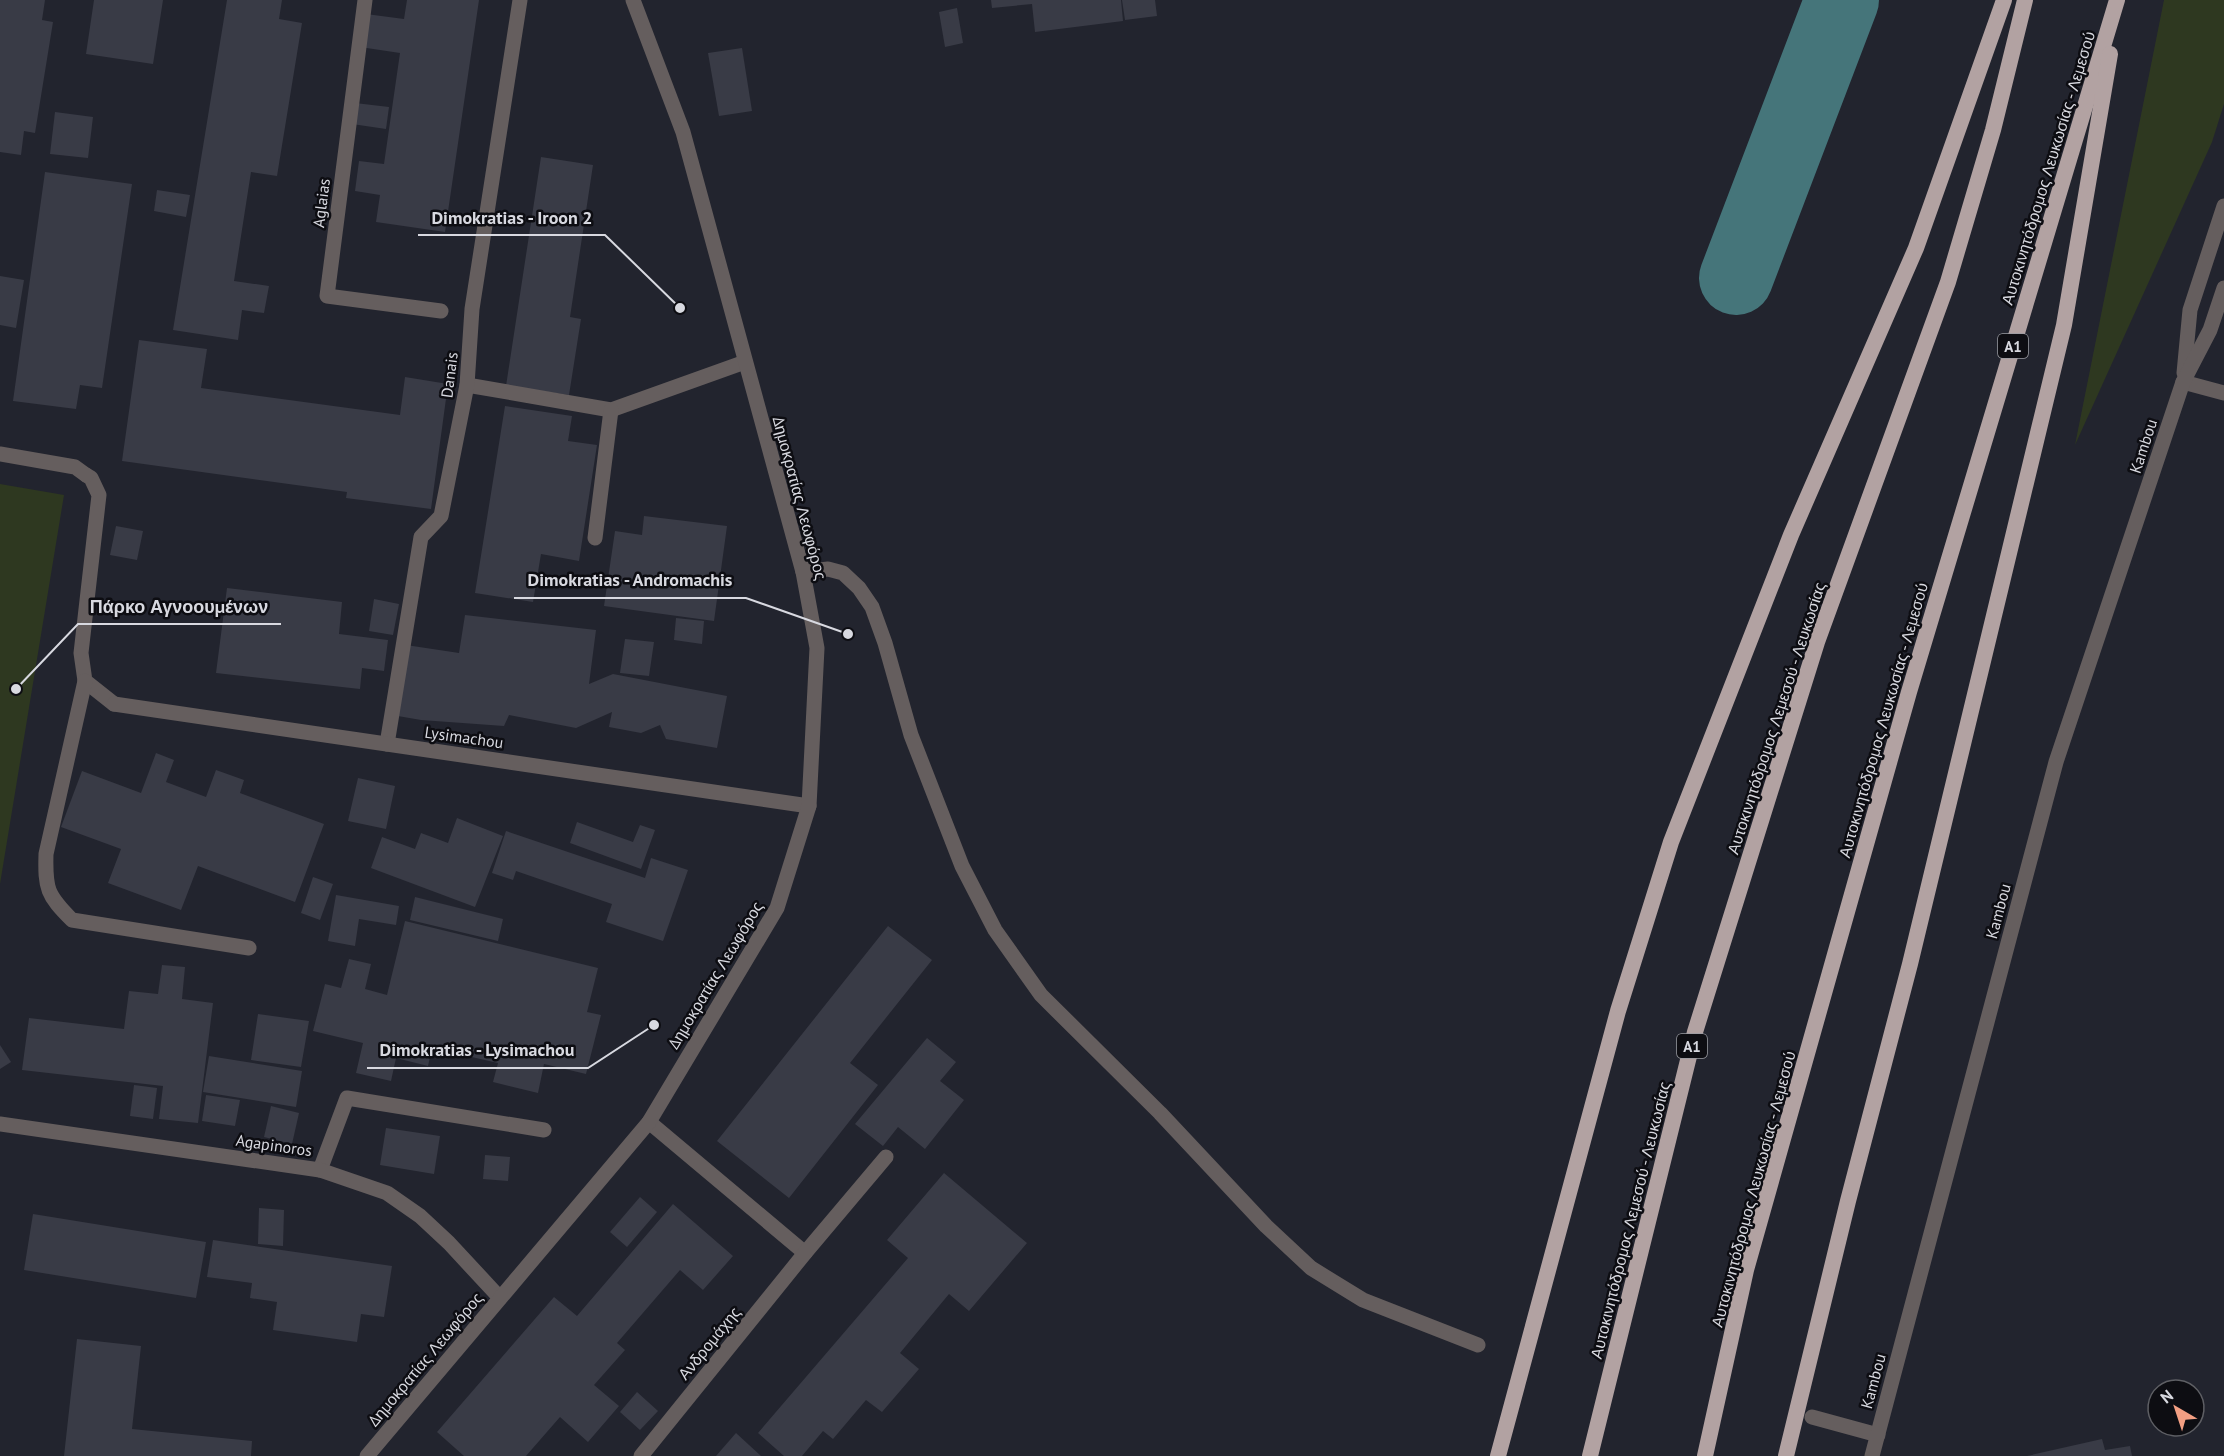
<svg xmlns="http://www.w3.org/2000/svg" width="2224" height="1456" font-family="'PT Sans',sans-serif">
<rect width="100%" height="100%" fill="#22242e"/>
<g fill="#2e3820">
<polygon points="2164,0 2224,0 2224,104 2212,142 2075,445"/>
<polygon points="0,484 64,495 0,884"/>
</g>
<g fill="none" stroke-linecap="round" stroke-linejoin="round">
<polyline stroke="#45757a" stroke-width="74" points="1736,278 1842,0"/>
</g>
<g fill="#393b46">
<polygon points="0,0 45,0 42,20 53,22 35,133 24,131 21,155 0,152"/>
<polygon points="94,0 163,0 153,64 86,54"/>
<polygon points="227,0 282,0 279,19 302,23 277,176 251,172 234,281 269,286 264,313 242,310 238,340 173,330"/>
<polygon points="407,0 479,0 445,232 376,222 380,195 355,191 359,161 384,164 400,53 360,47 366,14 404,19"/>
<polygon points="991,0 1121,0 1123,21 1035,32 1032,4 992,8"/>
<polygon points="1122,0 1155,0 1157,16 1125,20"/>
<polygon points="957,8 963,43 945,47 939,12"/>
<polygon points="742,48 752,111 719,116 708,53"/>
<polygon points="355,103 389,107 386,129 352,124"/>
<polygon points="55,112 93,117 88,158 50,154"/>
<polygon points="541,157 593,165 570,317 581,319 569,395 506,386"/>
<polygon points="45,172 132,184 102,388 80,385 76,409 13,401"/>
<polygon points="157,190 190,195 186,217 154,211"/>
<polygon points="0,276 24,280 16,328 0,325"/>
<polygon points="139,340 207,349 201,388 400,415 405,377 448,384 431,509 346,498 347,492 122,461"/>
<polygon points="505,406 572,416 568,441 597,445 579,561 541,554 533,602 475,593"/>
<polygon points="644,516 727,526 714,621 604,606 615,531 642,535"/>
<polygon points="116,526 143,531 137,560 110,555"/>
<polygon points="227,588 342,602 339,634 388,640 384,671 362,668 360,689 216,673"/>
<polygon points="374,599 399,604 393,635 369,631"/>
<polygon points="465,615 596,630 589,684 613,674 727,696 717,748 666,739 660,725 641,733 609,727 612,712 576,728 509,715 504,726 421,720 392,715 406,645 459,653"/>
<polygon points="676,618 704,621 702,644 674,640"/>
<polygon points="625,639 654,642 649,676 620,673"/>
<polygon points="156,753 174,760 166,782 206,797 216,770 244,780 240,793 324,824 295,902 198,866 181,910 108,883 121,849 61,827 82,771 141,793"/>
<polygon points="358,778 395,786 386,829 348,821"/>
<polygon points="457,818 503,836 475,907 371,868 382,837 415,849 421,833 448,843"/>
<polygon points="577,822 633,842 640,825 655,830 641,869 570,843"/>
<polygon points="506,831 645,878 651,858 688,870 663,941 606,922 612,904 516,871 513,880 492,873"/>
<polygon points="313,877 333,884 320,920 301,913"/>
<polygon points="336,895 399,906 396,925 359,919 355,946 328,941"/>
<polygon points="415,897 503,919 498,941 410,920"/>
<polygon points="405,921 598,968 587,1012 601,1015 586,1074 544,1064 538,1093 493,1082 498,1063 432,1048 428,1066 396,1058 391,1081 356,1073 363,1043 313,1031 325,984 341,988 349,959 371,964 365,989 387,995"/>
<polygon points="888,926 932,960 850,1063 878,1085 789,1198 717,1141"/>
<polygon points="162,965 185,967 182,999 213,1003 198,1123 159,1119 163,1086 22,1070 29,1018 124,1029 129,991 158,994"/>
<polygon points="258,1014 309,1021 301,1067 251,1060"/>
<polygon points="927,1038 956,1062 940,1081 964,1100 925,1149 898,1127 883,1146 855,1124"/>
<polygon points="0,1045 11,1062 0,1069"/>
<polygon points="209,1056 302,1071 296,1107 203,1092"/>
<polygon points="134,1085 157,1088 153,1119 130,1116"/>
<polygon points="206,1095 240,1100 235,1126 202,1121"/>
<polygon points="271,1106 299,1113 292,1144 264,1137"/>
<polygon points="386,1128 440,1136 434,1174 380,1165"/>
<polygon points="485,1155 510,1157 508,1181 483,1179"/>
<polygon points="944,1173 1027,1243 969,1311 949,1294 900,1353 919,1369 882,1412 866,1400 833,1439 823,1431 802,1456 784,1456 758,1433 908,1258 887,1240"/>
<polygon points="640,1197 657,1212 627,1247 610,1232"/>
<polygon points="673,1204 733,1256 703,1290 680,1270 617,1343 625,1350 594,1385 619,1406 588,1442 560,1417 526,1456 464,1456 437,1432 554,1297 577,1316"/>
<polygon points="259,1208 284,1210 283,1246 258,1244"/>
<polygon points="33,1214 206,1242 196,1298 24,1270"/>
<polygon points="213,1240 392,1266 384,1317 361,1314 357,1342 273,1330 277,1302 250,1298 252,1283 207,1277"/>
<polygon points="77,1339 141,1346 132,1429 252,1441 251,1456 64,1456"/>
<polygon points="637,1392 658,1411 640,1430 620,1412"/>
<polygon points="736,1433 761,1456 716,1456"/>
<polygon points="2102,1439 2105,1450 2130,1446 2132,1456 2027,1456"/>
</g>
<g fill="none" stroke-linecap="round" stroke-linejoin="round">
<g stroke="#655e5e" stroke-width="15">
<polyline points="86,475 91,478 99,495 81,653 85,681 114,704"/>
<polyline points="803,572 828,569 843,573 859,588 872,607 885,643 911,735 962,866 995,930 1041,995 1160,1113 1266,1226 1311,1268 1363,1300 1478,1345"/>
<path d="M85 681 46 854C45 889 47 895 72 920L249 948"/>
<polyline points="320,1170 347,1098 544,1130"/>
<polyline points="1812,1417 1878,1435"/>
</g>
<g stroke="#655e5e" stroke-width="15">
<polyline points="467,385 611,410 745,362"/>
<polyline points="595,538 611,410"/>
<polyline points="387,744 421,537 441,516 467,385 472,309 520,0"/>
</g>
<g stroke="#655e5e" stroke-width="15">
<polyline points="365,0 327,296 441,311"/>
<polyline points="2183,382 2224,393"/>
<polyline points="0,454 75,467 86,475"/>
<polyline points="114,704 809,806"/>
<polyline points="649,1122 805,1253"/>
<polyline points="0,1124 320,1170 387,1193 420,1216 449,1243 500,1298"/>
<polyline points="641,1456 805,1253 886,1157"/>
</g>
<g stroke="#655e5e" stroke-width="15">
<polyline points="2184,373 2190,310 2224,206"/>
<polyline points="367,1456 649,1122 777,908 809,806 817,648 803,572 683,132 633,0"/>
<polyline points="1872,1456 2056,762 2183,382 2210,330 2224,288"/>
</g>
<g stroke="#b2a2a2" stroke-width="16">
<polyline points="1498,1456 1618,1011 1671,842 1791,535 1916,248 2004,0"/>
<polyline points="1590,1456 1695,1032 1817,642 1948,282 1993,130 2025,0"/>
<polyline points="1705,1456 1746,1270 1909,692 2117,0"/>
<polyline points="1786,1456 1848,1201 1910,964 2064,325 2110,54"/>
</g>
</g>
<g text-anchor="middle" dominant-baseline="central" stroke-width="5" stroke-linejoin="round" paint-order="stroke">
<g fill="#0d0d12" stroke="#9b9ca2" stroke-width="1.5">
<rect x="1998" y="334" width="30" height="24" rx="4.5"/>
<rect x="1677" y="1034" width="30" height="24" rx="4.5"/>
</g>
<g font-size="15" font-weight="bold" fill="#d8d9e0">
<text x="2013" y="346">A1</text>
<text x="1692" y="1046">A1</text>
</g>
<g font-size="16" fill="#d8d9e0" stroke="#0d0d12">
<text transform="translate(2048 168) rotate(-73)">Αυτοκινητόδρομος Λευκωσίας - Λεμεσού</text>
<text transform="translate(321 203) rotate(-83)">Aglaias</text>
<text transform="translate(449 375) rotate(-83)">Danais</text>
<text transform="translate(2143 446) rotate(-72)">Kambou</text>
<text transform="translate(800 498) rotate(75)">Δημοκρατίας Λεωφόρος</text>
<text transform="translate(1776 718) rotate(-72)">Αυτοκινητόδρομος Λεμεσού - Λευκωσίας</text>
<text transform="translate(1883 720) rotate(-74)">Αυτοκινητόδρομος Λευκωσίας - Λεμεσού</text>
<text transform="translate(464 737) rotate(8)">Lysimachou</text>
<text transform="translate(1998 911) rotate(-75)">Kambou</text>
<text transform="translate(715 975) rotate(-59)">Δημοκρατίας Λεωφόρος</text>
<text transform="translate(274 1145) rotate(8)">Agapinoros</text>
<text transform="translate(1753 1189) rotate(-75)">Αυτοκινητόδρομος Λευκωσίας - Λεμεσού</text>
<text transform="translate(1630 1220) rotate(-76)">Αυτοκινητόδρομος Λεμεσού - Λευκωσίας</text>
<text transform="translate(709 1343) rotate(-51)">Ανδρομάχης</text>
<text transform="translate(425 1359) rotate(-50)">Δημοκρατίας Λεωφόρος</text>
<text transform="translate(1873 1381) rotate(-75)">Kambou</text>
</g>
</g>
<path fill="none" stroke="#d8d9e0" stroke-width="2" d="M680 308L605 235H418M848 634L746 598H514M16 689L78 624H281M654 1025L588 1068H367"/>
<g fill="#d8d9e0" stroke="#0d0d12" stroke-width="2">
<circle cx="680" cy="308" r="6"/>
<circle cx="848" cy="634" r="6"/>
<circle cx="16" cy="689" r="6"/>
<circle cx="654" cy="1025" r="6"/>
</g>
<g font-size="18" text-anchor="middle" font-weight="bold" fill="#d8d9e0" stroke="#0d0d12" stroke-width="5" stroke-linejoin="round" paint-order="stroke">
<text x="512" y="224">Dimokratias - Iroon 2</text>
<text x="630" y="586">Dimokratias - Andromachis</text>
<text x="179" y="613">Πάρκο Αγνοουμένων</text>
<text x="477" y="1056">Dimokratias - Lysimachou</text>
</g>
<g transform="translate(2176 1408) rotate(321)"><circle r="28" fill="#0d0d12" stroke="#5e5f64" stroke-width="1.5"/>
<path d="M0-4.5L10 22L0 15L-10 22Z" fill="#f39f83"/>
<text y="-9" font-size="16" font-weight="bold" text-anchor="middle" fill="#d8d9e0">N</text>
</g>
</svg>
